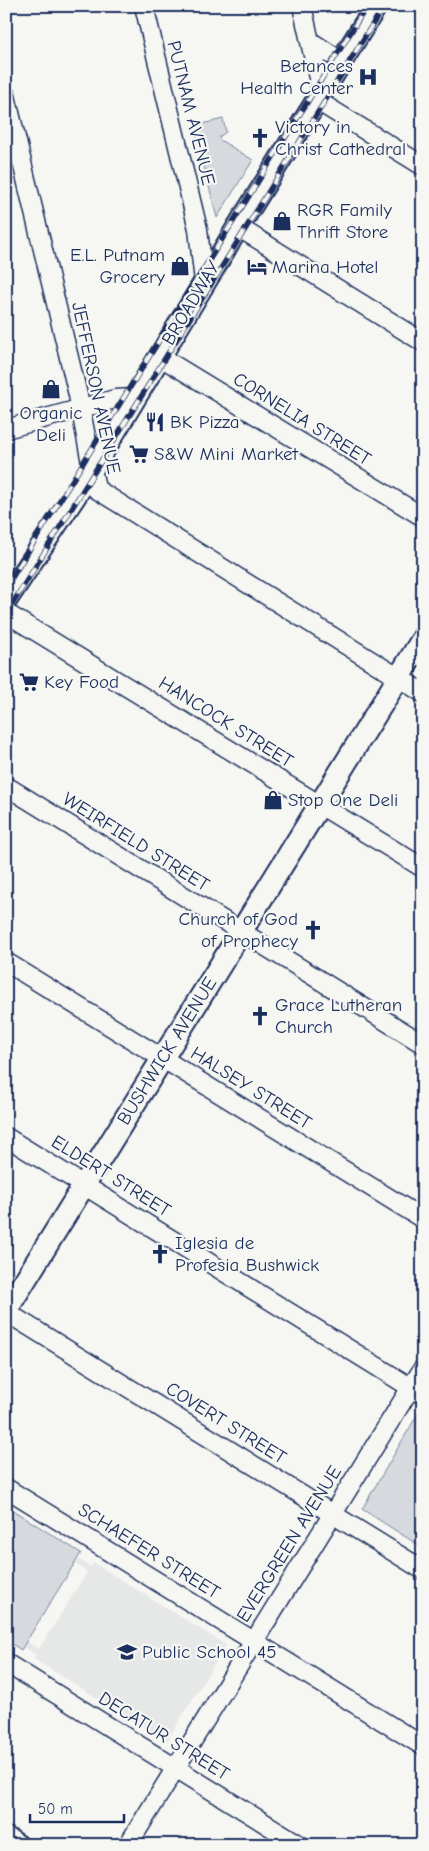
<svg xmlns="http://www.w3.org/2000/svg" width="429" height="1851" font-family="'Comic Neue',sans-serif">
<rect width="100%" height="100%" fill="#f6f6f2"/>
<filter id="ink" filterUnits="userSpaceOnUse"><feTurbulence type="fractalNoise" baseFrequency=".02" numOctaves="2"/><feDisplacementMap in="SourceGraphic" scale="10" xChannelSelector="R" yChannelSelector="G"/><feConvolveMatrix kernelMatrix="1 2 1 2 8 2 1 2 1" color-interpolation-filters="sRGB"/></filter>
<g filter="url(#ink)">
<polygon fill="#e6e7e7" points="78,1559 91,1567 94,1563 226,1645 167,1741 34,1659 36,1654 24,1647 27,1642 39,1649 87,1572 75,1564"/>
<g fill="#d6d9dd" stroke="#78849e">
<polygon points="223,119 226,132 219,137 220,140 253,160 217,218 194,126"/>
<polygon points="419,1412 423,1414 423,1548 362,1509"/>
<polygon points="6,1506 81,1553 21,1650 6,1640"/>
</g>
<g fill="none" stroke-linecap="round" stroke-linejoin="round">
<defs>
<g id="minor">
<polyline points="144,6 198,229 204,282"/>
<polyline points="302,6 321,91"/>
<polyline points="310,41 341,61"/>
<polyline points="6,96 78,395 96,489 423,693"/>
<polyline points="316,100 423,166"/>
<polyline points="238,227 423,342"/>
<polyline points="159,356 423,517"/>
<polyline points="6,429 115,399 133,398"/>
<polyline points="6,613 423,868"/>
<polyline points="6,786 423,1044"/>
<polyline points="6,962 423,1219"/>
<polyline points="6,1137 423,1395"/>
<polyline points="6,1312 423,1570"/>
<polyline points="6,1488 423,1746"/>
<polyline points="6,1663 300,1845"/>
<polyline points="128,1845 423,1368"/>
</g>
<g id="major">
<polyline points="6,600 83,484 238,227 376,6"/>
<polyline points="6,1311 423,638"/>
<polyline points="6,1838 17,1845"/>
</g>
</defs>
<use href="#minor" stroke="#1b2f5e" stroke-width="21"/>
<use href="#major" stroke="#1b2f5e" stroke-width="25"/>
<use href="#minor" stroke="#f6f6f2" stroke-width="18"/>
<use href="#major" stroke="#f6f6f2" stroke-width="21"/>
<defs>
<g id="rail">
<polyline points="6,587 367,6"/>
<polyline points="6,614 384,6"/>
</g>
</defs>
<use href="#rail" stroke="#1b2f5e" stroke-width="5.5"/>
<use href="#rail" stroke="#f6f6f2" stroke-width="4" stroke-dasharray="11" stroke-linecap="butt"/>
</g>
</g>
<defs>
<symbol id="hospital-bare" viewBox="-9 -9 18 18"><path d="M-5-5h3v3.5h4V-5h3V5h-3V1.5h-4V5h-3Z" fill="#1b2f5e" stroke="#f6f6f2" stroke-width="2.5" paint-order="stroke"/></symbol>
<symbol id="church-bare" viewBox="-9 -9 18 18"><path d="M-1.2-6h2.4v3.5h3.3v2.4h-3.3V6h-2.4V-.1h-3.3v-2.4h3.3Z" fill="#1b2f5e" stroke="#f6f6f2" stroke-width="2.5" paint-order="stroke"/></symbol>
<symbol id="shop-bare" viewBox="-9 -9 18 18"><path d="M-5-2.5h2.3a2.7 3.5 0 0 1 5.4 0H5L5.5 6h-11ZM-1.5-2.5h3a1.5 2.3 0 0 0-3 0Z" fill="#1b2f5e" stroke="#f6f6f2" stroke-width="2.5" paint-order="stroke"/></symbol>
<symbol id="hotel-bare" viewBox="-9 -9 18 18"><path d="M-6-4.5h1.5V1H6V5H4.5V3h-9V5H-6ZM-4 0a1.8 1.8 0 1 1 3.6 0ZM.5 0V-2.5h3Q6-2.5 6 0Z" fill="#1b2f5e" stroke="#f6f6f2" stroke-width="2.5" paint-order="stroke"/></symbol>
<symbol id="restaurant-bare" viewBox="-9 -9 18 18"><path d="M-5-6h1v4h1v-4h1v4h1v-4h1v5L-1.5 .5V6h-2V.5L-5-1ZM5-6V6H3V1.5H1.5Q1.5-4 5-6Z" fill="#1b2f5e" stroke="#f6f6f2" stroke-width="2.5" paint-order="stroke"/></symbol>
<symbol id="supermarket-bare" viewBox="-9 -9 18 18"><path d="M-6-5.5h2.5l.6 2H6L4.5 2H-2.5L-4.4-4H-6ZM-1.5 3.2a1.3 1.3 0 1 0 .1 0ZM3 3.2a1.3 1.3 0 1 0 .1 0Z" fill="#1b2f5e" stroke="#f6f6f2" stroke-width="2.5" paint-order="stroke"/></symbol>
<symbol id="school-bare" viewBox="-9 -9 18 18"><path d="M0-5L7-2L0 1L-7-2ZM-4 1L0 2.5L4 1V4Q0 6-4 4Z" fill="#1b2f5e" stroke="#f6f6f2" stroke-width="2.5" paint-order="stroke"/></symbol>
</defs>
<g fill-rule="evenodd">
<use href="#hospital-bare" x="354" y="63" width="28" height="28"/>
<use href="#church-bare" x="246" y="124" width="28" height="28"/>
<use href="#shop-bare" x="268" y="207" width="28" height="28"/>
<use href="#shop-bare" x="166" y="252" width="28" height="28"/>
<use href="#hotel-bare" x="243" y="253" width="28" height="28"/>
<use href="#shop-bare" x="37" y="375" width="28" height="28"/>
<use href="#restaurant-bare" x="141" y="408" width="28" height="28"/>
<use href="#supermarket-bare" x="125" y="440" width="28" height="28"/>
<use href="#supermarket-bare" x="15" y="668" width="28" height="28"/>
<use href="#shop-bare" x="259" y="786" width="28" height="28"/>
<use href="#church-bare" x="299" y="916" width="28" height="28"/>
<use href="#church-bare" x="246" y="1002" width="28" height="28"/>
<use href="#church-bare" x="146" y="1240" width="28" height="28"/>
<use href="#school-bare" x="113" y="1638" width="28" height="28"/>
</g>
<g text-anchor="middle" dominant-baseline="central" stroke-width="4.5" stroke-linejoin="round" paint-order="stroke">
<g font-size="19" fill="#1b2f5e" stroke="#f6f6f2" text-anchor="start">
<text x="353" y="66" text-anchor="end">Betances<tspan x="353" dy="22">Health Center</tspan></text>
<text x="275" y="127">Victory in<tspan x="275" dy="22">Christ Cathedral</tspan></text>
<text x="297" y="210">RGR Family<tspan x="297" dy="22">Thrift Store</tspan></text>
<text x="165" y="255" text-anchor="end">E.L. Putnam<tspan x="165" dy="22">Grocery</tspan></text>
<text x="272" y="267">Marina Hotel</text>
<text x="51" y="413" text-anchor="middle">Organic<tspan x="51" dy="22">Deli</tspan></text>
<text x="170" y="422">BK Pizza</text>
<text x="154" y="454">S&amp;W Mini Market</text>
<text x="44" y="682">Key Food</text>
<text x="288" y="800">Stop One Deli</text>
<text x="298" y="919" text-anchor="end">Church of God<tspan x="298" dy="22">of Prophecy</tspan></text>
<text x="275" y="1005">Grace Lutheran<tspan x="275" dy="22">Church</tspan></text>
<text x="175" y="1243">Iglesia de<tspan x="175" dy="22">Profesia Bushwick</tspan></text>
<text x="142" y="1652">Public School 45</text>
</g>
<g font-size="19" fill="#1b2f5e" stroke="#f6f6f2">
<text transform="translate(191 113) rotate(76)">PUTNAM AVENUE</text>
<text transform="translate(191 303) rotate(-59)">BROADWAY</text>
<text transform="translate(96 388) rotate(78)">JEFFERSON AVENUE</text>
<text transform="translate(302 419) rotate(32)">CORNELIA STREET</text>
<text transform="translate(226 722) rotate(32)">HANCOCK STREET</text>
<text transform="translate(136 842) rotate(32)">WEIRFIELD STREET</text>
<text transform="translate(167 1051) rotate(-58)">BUSHWICK AVENUE</text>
<text transform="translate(251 1088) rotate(32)">HALSEY STREET</text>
<text transform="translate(111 1176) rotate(32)">ELDERT STREET</text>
<text transform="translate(226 1423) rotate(32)">COVERT STREET</text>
<text transform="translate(289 1544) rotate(-58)">EVERGREEN AVENUE</text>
<text transform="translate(149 1551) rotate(32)">SCHAEFER STREET</text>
<text transform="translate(164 1736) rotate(32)">DECATUR STREET</text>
</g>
</g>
<rect width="429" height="1851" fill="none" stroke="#f6f6f2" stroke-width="25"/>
<rect x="12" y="12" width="404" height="1826" fill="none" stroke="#1b2f5e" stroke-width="2" filter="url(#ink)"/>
<path d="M30 1814v8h94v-8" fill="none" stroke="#1b2f5e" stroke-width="2.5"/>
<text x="38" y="1814" font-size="15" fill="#1b2f5e" stroke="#f6f6f2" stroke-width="4" paint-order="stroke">50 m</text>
</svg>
